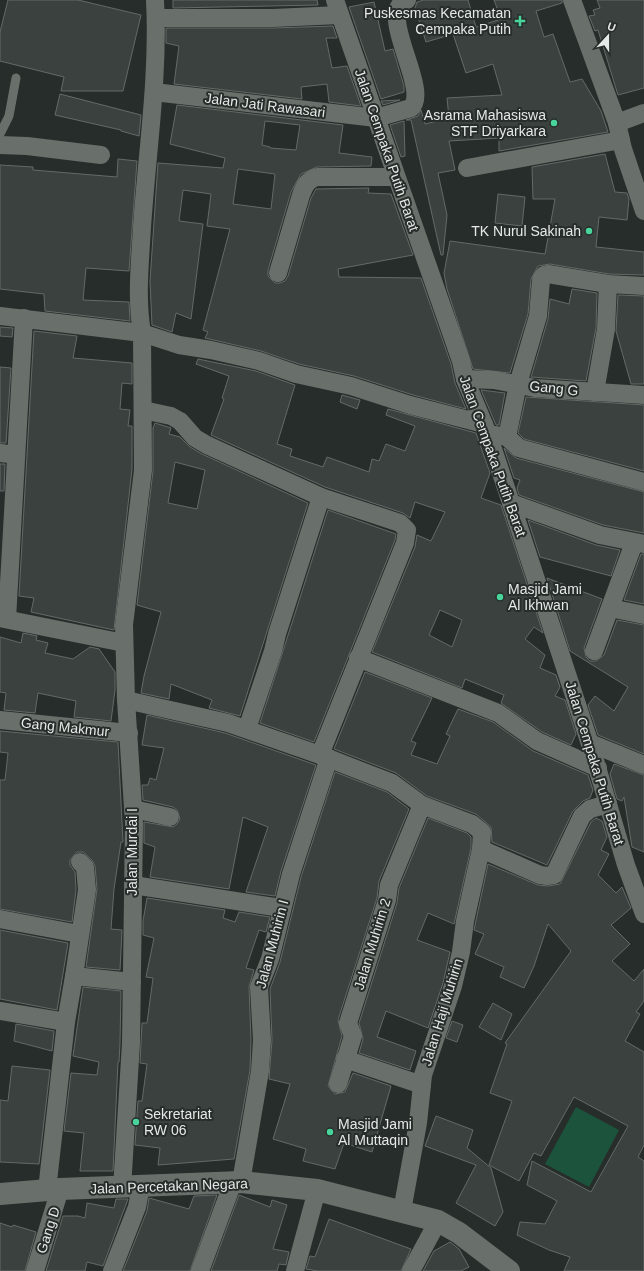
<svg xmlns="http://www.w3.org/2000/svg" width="644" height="1271" font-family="Helvetica,sans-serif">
<rect width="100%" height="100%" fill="#272d2a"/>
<polygon fill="#1c533c" points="576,1107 619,1130 589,1187 545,1164"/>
<g fill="#3b413e" stroke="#636a67" fill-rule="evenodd">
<polygon points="8,0 78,0 141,15 123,91 61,91 64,77 0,61 0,32"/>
<polygon points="173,0 317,0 318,5 173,8"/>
<polygon points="424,0 468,0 476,27 501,19 494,0 562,0 562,3 536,11 544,37 553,34 570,82 582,79 601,111 608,132 499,151 499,138 449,141 455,170 438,173 447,215 443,255 441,255 411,120 406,120 418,116 421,110 425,124 449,118 447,98 502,95 493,64 466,73 453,34 426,42 415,8 417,2"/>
<polygon points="597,0 644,0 644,88 618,95 598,30 595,31 589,16 595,15 593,10 600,8"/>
<polygon points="374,2 385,51 393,49 404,86 404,92 381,99 349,7"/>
<polygon points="333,26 337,38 326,38 332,68 347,66 361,106 329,102 327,84 301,87 302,99 174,84 179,46 166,43 166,28 273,28"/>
<polygon points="60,94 141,115 139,136 121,131 121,130 55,115"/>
<polygon points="400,100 383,105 381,101"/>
<path d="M177 105 343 125 339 153 372 157 371 166 317 167 301 174 291 192 268 270V276L275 283H280L285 281 288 276 311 198 316 189 369 188 368 193 391 194 413 255 338 269 339 277 421 278 451 364 455 383 466 409 413 395 354 376 299 364 261 351 205 338 208 332 203 330 230 229 207 226 211 194 183 190 179 221 203 224 191 319 176 313 172 332 152 325 150 281 158 163 223 168 225 158 170 144ZM265 121 300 125 296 150 270 148V147L262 145ZM238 169 275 174 271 209 233 204Z"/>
<polygon points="404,121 405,156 401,157 390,125"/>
<polygon points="605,154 615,192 627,193 629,199 627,220 599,217 596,247 644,252 644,275 609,274 550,264 538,266 531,279 528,314 510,373 473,369 447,289 444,273 450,241 545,254 555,199 533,199 532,167"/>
<polygon points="118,159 137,161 129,271 86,268 83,300 129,302 130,321 45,311 44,294 0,289 0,165 33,167 33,170 117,177"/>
<polygon points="498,194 525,197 522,226 495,223"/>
<polygon points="572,289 597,293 596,328 586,381 531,377 548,319 550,299 569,304"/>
<polygon points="618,295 644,296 644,384 631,384 616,331"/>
<polygon points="0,327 13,328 12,337 0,336"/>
<polygon points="34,331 77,336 73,358 132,363 132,384 122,383 120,409 130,410 128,426 132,426 132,469 114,630 31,612 34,598 19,596"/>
<path d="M198 359 256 371 295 385 277 444 292 449 290 456 323 467 327 457 369 472 372 459 379 461 386 444 405 451 415 426 386 415 388 409 476 433 490 473 481 498 501 505 543 633 534 627 525 639 545 655 540 668 556 675 560 687 555 696 565 700 576 734 571 745 542 732 501 703 504 695 465 679 462 688 372 652 415 547 417 535 431 541 445 512 415 502 410 518 403 513 325 487 211 435 224 399 222 398 229 376 196 364ZM440 610 462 620 452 647 429 635Z"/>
<polygon points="0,367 11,368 6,443 0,443"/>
<polygon points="481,390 505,393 499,425 496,425"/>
<polygon points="342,395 360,400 357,409 340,402"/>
<polygon points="526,397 644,405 644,471 524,439 518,433"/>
<path d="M155 423 171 428 169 434 180 437 190 447 202 454 308 503 240 716 209 708 212 700 171 684 169 699 141 693 144 676 161 612 137 605 153 471V428ZM175 462 205 470 197 509 168 503Z"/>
<polygon points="504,448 516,458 644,492 644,533 603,525 519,495 517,488 520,480 514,478"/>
<polygon points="0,464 5,464 4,491 0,491"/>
<polygon points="328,510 396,534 395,540 314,742 260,723"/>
<polygon points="528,520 596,545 620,550 611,576 540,557"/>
<polygon points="641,554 644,554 644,604 624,600"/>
<polygon points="547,578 602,599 584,648 586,657 590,661 596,661 604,655 617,620 644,625 644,754 598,735 588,705 595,696 614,711 628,687 570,651"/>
<polygon points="23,633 37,636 36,640 48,643 45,653 73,659 90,647 99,649 115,672 115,690 111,721 74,717 76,701 38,693 35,713 4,710 6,693 0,692 0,637 21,643"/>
<polygon points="365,672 432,698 411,741 416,743 411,755 437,764 450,736 446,734 458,709 493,722 533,751 588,775 593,790 590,798 583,801 573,811 547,865 492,842 491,827 476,814 427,796 396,773 334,749"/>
<polygon points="147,715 225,733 316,765 281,871 275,896 246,892 268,827 243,817 229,889 150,877 155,847 144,843 144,822 173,827 177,824 180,819 177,810 173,807 143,800 142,785 148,785 150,778 156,780 164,748 142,745"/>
<polygon points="0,731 118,742 123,842 121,842 114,889 111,929 122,930 120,970 86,967 97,889 95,866 92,860 83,852 77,852 70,860 70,865 75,872 76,890 72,922 0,909 0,780 5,780 8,753 0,752"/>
<polygon points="614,764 644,775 644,852 632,847 624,797 622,801 617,799 610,774"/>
<polygon points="335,772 387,792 409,809 379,881 377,898 338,1020 342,1036 328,1086 335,1094 345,1092 353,1073 391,1086 372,1152 344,1143 335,1169 303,1161 306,1149 273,1139 290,1084 269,1079 272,1040 270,989 280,962 301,877"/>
<polygon points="428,818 467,833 471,837 471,848 454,924 428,913 417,940 450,952 443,983 428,1028 386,1011 377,1037 416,1051 410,1070 359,1053 363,1039 359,1023 397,903 399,888"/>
<polygon points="596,818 602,821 607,837 601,850 609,854 598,875 616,893 622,887 631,908 611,925 630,944 612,961 634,981 644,969 644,1001 636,1012 640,1014 625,1041 644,1052 644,1145 638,1157 644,1161 644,1271 564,1271 570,1257 549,1250 517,1235 520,1222 545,1224 557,1201 527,1185 532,1161 591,1192 628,1126 574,1097 541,1156 534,1153 519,1181 489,1165 512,1101 490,1093 507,1044 505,1043 571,951 548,924 534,966 524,988 500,977 504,967 475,954 484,934 474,930 488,864 538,885 548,886 560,884 591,822"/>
<polygon points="147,898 225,910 223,918 235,922 239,912 270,917 266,932 259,930 246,968 254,970 249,987 251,1040 250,1070 234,1159 158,1165 160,1148 135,1145 138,1101 142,1101 147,1064 140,1063 142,1023 147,1023 153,978 146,977 154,938 143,935 143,921"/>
<polygon points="0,930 68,943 57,1010 0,999"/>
<polygon points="83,987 121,991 120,1043 119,1062 118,1062 113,1171 80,1171 84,1133 64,1131 71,1073 97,1075 99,1062 73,1056"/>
<polygon points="493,1003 512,1014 501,1040 479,1027"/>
<polygon points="452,1021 463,1025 457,1042 446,1038"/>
<polygon points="16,1024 54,1031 52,1051 14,1041"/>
<polygon points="12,1066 50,1070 39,1164 0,1162 0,1100 8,1101"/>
<polygon points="436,1116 473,1130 467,1148 491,1168 503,1212 495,1226 456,1203 476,1165 425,1146"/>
<polygon points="217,1195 190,1271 123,1271 147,1211 149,1198 189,1209 194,1196"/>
<polygon points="239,1195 270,1207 272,1200 287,1205 273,1249 289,1252 286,1265 279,1264 277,1271 211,1271"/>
<polygon points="116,1199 128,1199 103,1266 87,1262 85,1271 46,1271 63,1216 78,1216 85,1218 87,1203 114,1208"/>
<polygon points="329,1219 411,1249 401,1271 318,1271 306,1269 310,1256 315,1257"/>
<polygon points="0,1223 12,1227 13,1225 36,1232 25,1271 0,1271"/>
<polygon points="450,1242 459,1249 469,1267 461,1271 423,1271 434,1251"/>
</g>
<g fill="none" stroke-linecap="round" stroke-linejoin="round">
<polyline stroke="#69706c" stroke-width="9" points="0,134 9,116 16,78"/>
<g stroke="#69706c" stroke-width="18">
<path d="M155 0C159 76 147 152 142 227 140 263 136 298 142 333L179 345 211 350 259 361 296 374 351 386 410 405 484 424"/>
<polyline points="335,0 461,361 465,379 488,434 511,503 591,747 626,865 644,914"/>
<polyline points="572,0 617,123 623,149 644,211"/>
<polyline points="156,18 273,18 340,15"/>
<path d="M154 92 376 118 411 108C431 89 375 12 407 0"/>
<polyline points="617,123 644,113"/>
<polyline points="0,145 27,146 101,155"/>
<polyline points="467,168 621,140"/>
<path d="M278 273 301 195C305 185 307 180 317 177H395"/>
<polyline points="0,316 142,333 143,470 124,625 126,700 134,823 131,1043 122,1188"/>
<polyline points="465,379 494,380 535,388 644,395"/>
<polyline points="595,392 606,329 608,284"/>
<polyline points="143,410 171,416 180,421 195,438 207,445 321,497 400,523 407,530 405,543 320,755"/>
<polyline points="496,435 507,437 519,448 644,482"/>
<polyline points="507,437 518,384 538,316 541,280 544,275 548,274 608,284 644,286"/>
<polyline points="0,453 16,455"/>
<polyline points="511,503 600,535 644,544"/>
<polyline points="610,608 644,615"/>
<polyline points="0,618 124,643"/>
<polyline points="7,619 24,318"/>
<polyline points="594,651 634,543"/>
<polyline points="358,658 498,713 537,741 598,768"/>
<polyline points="126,700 228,723 320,755 392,783 422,805 472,824 482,832 481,849 465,921 461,952 453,986 423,1075 418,1123 402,1211"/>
<polyline points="0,720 129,733"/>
<polyline points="247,729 273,651 277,634 321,497"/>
<polyline points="590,743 644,765"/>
<polyline points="133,809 170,817"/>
<polyline points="481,849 540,875 547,876 554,875 582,816 590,809 608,804"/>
<polyline points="133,885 281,908"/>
<polyline points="0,919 79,934"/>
<polyline points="74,976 87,890 85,867 80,862"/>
<polyline points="0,1011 66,1022 74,976 132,982"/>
<polyline points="345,1059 422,1085"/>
<polyline points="338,1084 353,1036 348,1023 387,900 389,885 422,805"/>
<polyline points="241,1182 260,1071 262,1040 259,987 270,959 291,874 329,758"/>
<polyline points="47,1190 66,1022"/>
<polyline points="35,1271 60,1189"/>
<polyline points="112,1271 137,1207 141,1186"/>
<polyline points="200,1271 233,1182"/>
<polyline points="295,1271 317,1190"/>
<polyline points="411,1271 438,1221"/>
</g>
<polyline stroke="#69706c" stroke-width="22" points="0,1194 60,1189 241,1182 317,1190 438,1221 459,1233 509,1271"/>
</g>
<g fill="#49d49c" stroke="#272d2a" stroke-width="1.5">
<path d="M518 15h4v4h4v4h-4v4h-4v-4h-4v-4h4z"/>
<circle cx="554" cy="123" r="4"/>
<circle cx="589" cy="231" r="4"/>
<circle cx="500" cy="597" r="4"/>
<circle cx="136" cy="1122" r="4"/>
<circle cx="330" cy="1132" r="4"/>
</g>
<g text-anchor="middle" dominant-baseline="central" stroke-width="4" stroke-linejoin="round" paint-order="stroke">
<g font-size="14" fill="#e5e9e7" stroke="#272d2a" text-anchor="end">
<text x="511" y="13">Puskesmas Kecamatan<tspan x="511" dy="16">Cempaka Putih</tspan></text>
<text x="546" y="115">Asrama Mahasiswa<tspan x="546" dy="16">STF Driyarkara</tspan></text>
<text x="581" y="231">TK Nurul Sakinah</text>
<text x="508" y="589" text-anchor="start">Masjid Jami<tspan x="508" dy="16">Al Ikhwan</tspan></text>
<text x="144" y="1114" text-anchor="start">Sekretariat<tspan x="144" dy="16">RW 06</tspan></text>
<text x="338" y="1124" text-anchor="start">Masjid Jami<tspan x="338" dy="16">Al Muttaqin</tspan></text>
</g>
<g font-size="14" fill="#e5e9e7" stroke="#272d2a">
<text transform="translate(265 105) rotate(7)">Jalan Jati Rawasari</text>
<text transform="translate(387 150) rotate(71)">Jalan Cempaka Putih Barat</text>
<text transform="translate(554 388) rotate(6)">Gang G</text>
<text transform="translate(493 456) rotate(70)">Jalan Cempaka Putih Barat</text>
<text transform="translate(65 727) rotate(6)">Gang Makmur</text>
<text transform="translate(595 763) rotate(73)">Jalan Cempaka Putih Barat</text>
<text transform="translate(132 852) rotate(-90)">Jalan Murdai I</text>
<text transform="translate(272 944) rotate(-75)">Jalan Muhirin I</text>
<text transform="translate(372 944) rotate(-73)">Jalan Muhirin 2</text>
<text transform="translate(442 1012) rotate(-73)">Jalan Haji Muhirin</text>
<text transform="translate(169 1186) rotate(-2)">Jalan Percetakan Negara</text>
<text transform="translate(48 1230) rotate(-72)">Gang D</text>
</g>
</g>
<g transform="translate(608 36) rotate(21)" stroke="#272d2a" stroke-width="3" paint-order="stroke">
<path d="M0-3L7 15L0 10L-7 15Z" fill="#e5e9e7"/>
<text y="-6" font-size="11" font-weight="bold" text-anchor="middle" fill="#e5e9e7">U</text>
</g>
</svg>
